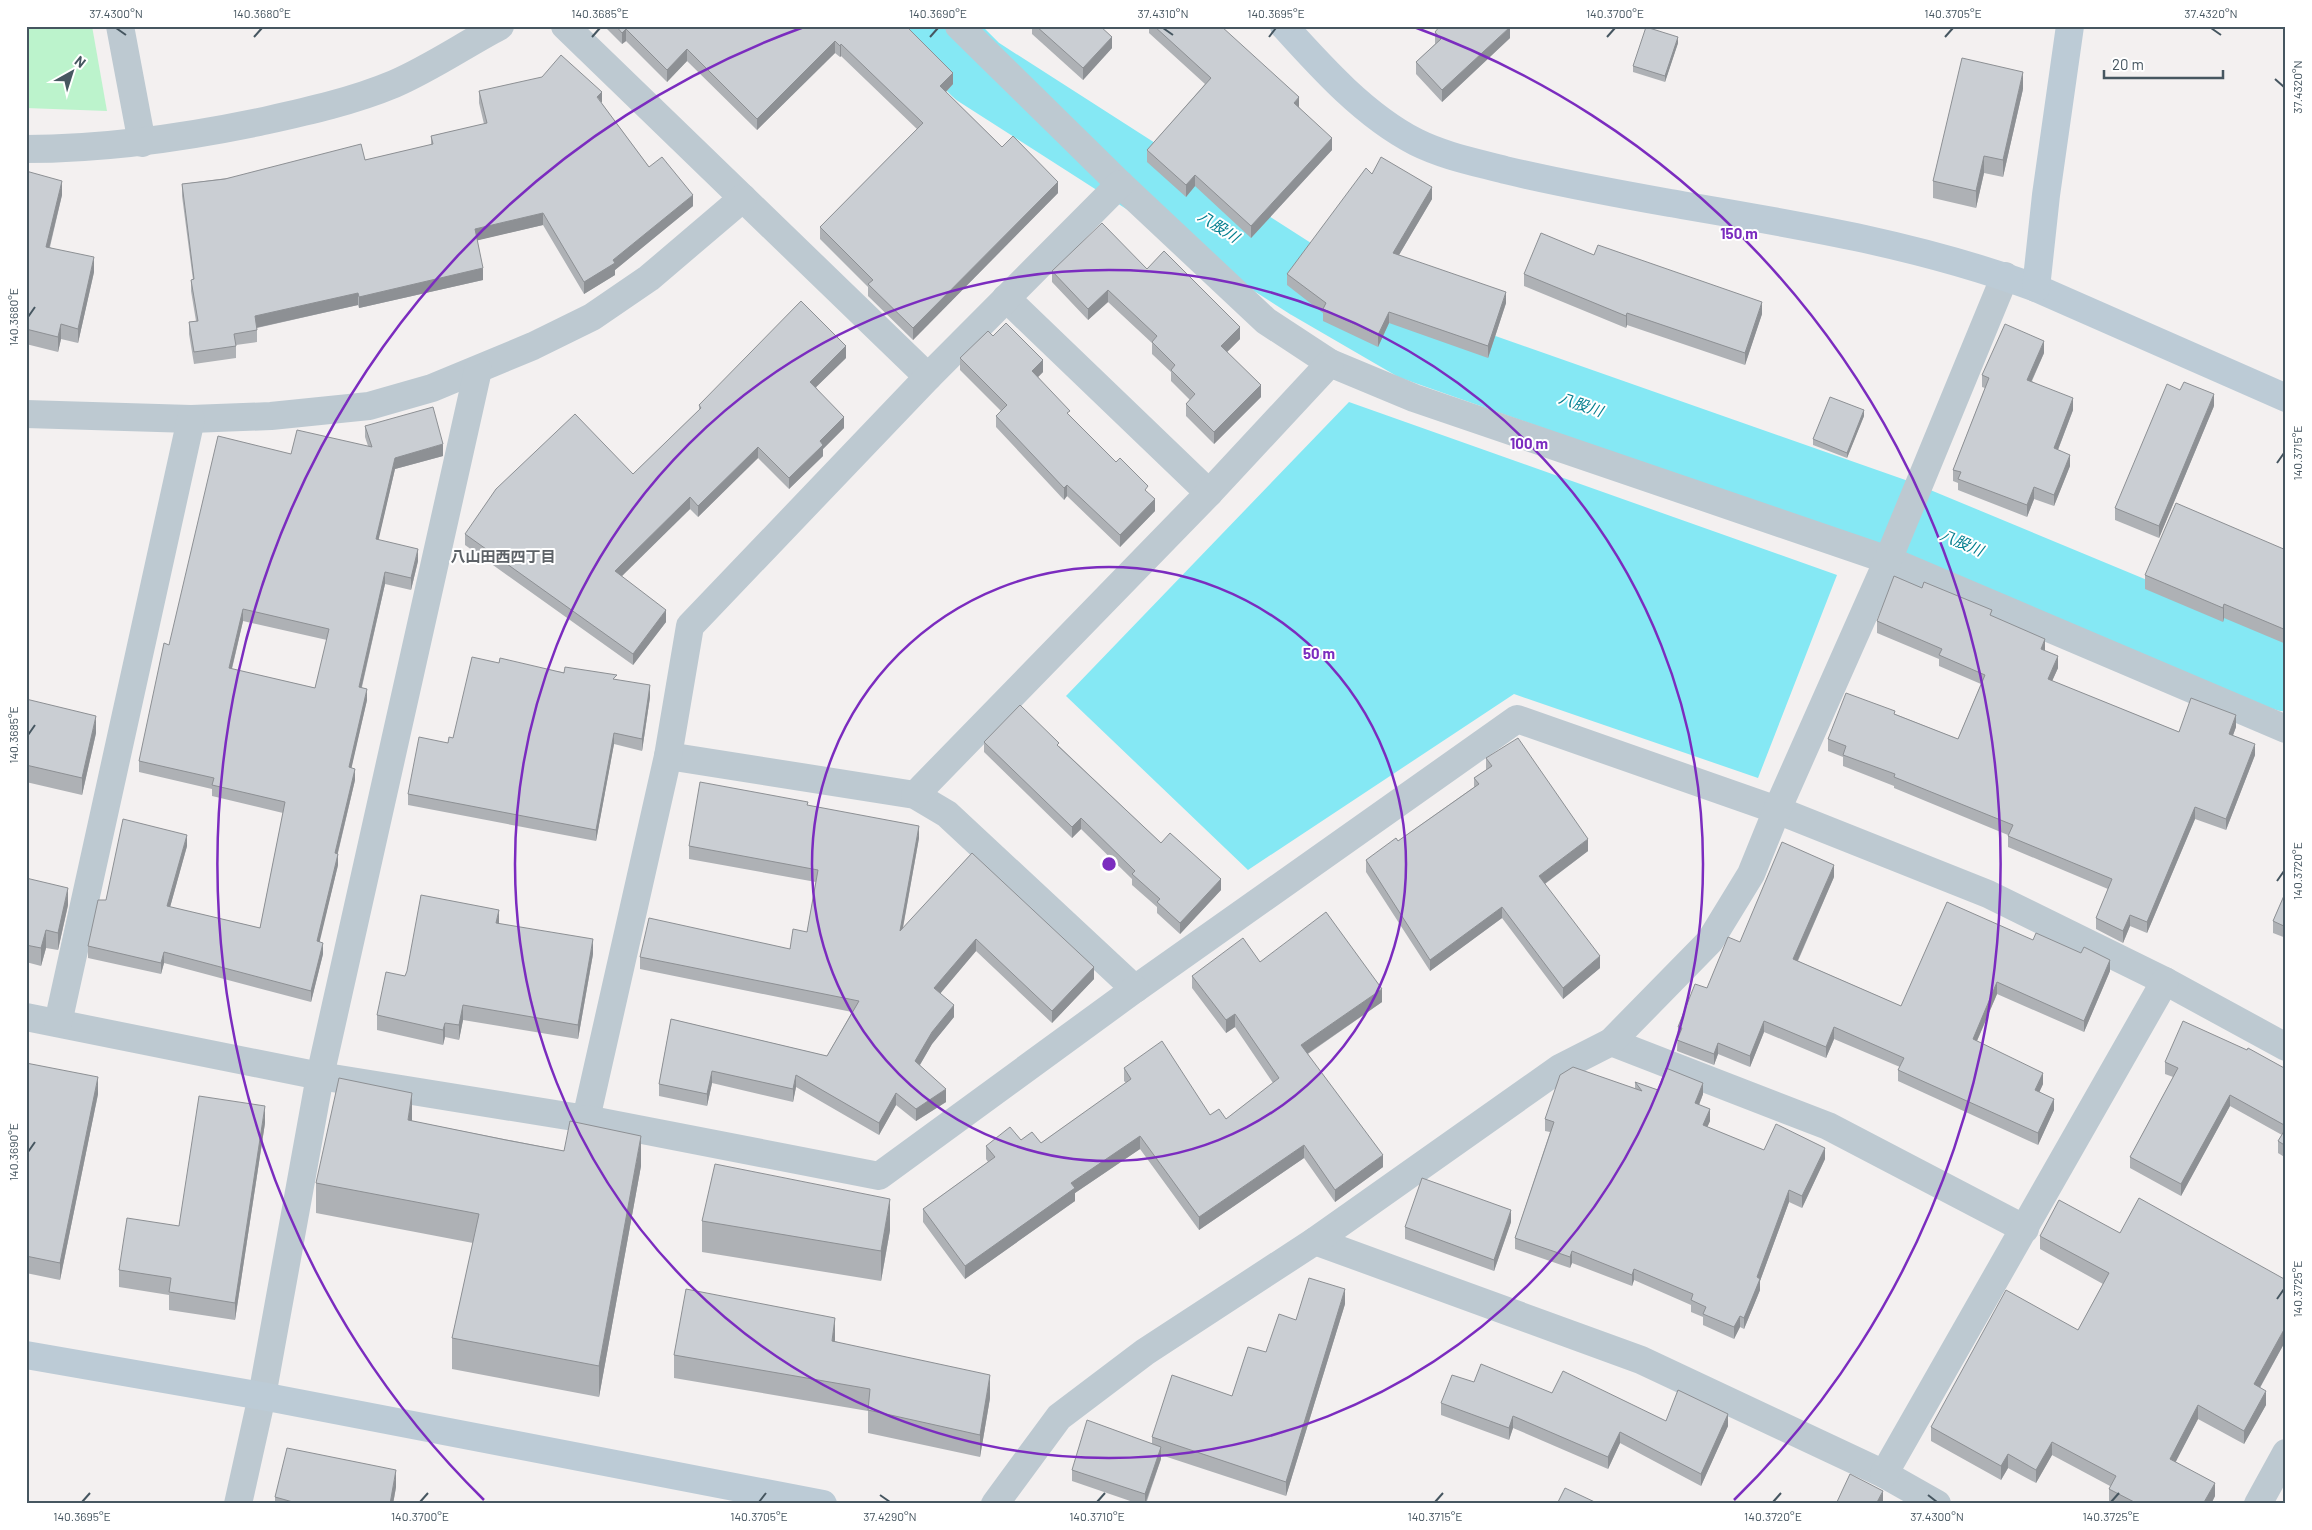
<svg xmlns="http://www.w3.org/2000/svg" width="2312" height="1530" font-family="Barlow,'Noto Sans JP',sans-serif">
<rect width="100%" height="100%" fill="#f3f0f0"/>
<polygon fill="#bcf3cc" points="26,26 92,26 107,111 26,108"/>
<polygon fill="#85e8f4" points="1349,402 1837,575 1758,778 1514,694 1248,870 1066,696"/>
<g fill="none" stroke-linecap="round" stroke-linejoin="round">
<polyline stroke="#85e8f4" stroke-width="71" points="932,26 977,71 1309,284 1414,345 1898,515 2286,676"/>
<g stroke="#bdc9d1" stroke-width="28">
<polyline points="120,26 142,143"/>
<polyline points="565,26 928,377"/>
<polyline points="959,26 1120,184 1266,321 1330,363 1414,398 1888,560 2286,729"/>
<path d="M26 149C105 149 182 138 259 122 304 112 351 102 394 84 431 68 464 45 500 26"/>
<polyline points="1006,298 1209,493"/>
<polyline points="26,414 191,419 271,416 369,406 432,388 533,346 592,317 649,278 743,198"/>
<polyline points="668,756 915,795 947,814 1135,989 1517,719 1777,810 1988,894 2165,981 2286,1047"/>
<polyline points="915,795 1209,493 1330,363"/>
<polyline points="26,1017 320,1076 586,1119 668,756 690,626 928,377 1120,184"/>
<polyline points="58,1023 191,419"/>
<polyline points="1611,1042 1828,1126 2025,1229"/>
<polyline points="586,1119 879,1176 1135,989"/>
<polyline points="1315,1241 1641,1360 1884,1474 1937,1504"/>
<polyline points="1884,1474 2165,981"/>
<polyline points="238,1504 262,1396 320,1076 478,370"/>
<polyline points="995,1504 1059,1417 1145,1352 1315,1241 1560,1068 1611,1042 1710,941 1751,874 1777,810 1888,560 2005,276"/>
<polyline points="2258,1504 2286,1453"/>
</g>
<g stroke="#bccbd6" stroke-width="28">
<path d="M1284 26C1321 67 1365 116 1416 142 1444 156 1475 162 1505 170 1560 183 1614 193 1670 203 1793 224 1918 244 2036 288L2286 398"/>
<polyline points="2036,288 2046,195 2070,26"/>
<polyline points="26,1355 262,1396 823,1504"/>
</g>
</g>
<g fill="#aeb1b5" fill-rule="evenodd">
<polygon points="604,26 906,26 953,84 946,92 1002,147 1058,193 913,340 868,296 868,287 820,239 820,227 917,129 841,56 840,57 835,53 757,130 687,61 667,82 626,41 622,44"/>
<polygon points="1032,26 1100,26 1112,48 1083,80 1032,34"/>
<polygon points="1149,26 1225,26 1225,30 1299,107 1332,150 1251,238 1195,186 1186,197 1147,162 1147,150 1205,84 1149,33"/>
<polygon points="1435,32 1510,38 1442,102 1416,74 1416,62 1435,44"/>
<polygon points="1678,43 1665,82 1633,72 1633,66"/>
<polygon points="2023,89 2003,177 1984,173 1976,208 1933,198 1933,181"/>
<polygon points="479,91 602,104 649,167 693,206 615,270 615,275 584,294 543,225 477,240 483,280 359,308 358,305 257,328 257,342 236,345 236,358 194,364 189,334 189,322 196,321 191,291 191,280 193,280 182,196 182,184 365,160 431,145 431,136 484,124 479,103"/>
<polygon points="26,171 62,195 50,247 94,272 78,343 61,339 58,352 26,344"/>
<polygon points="1372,174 1432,199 1399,255 1506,303 1488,358 1389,323 1378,347 1323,321 1323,313 1287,285 1287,274"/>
<polygon points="1594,255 1762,314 1745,365 1627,325 1626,328 1524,286 1524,274"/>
<polygon points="1147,269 1240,339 1227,352 1261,397 1214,444 1186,416 1186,404 1190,400 1171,381 1171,372 1152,354 1152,343 1108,302 1088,320 1052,282 1052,271"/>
<polygon points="993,336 1043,372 1038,377 1070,417 1148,493 1155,511 1120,547 1067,496 1064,500 996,427 996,416 1001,411 960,370 960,358"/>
<polygon points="2044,353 2032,381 2073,410 2058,450 2070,466 2054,506 2034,499 2027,517 1958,490 1958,483 1953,481 1953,470 1985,388 1982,387 1982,375"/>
<polygon points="846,358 816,387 844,428 823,449 823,456 789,489 758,458 698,517 690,509 621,576 666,622 633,665 465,545 465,534 633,474 699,410 699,405"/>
<polygon points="2214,406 2159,538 2115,520 2115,508"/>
<polygon points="1864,416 1847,458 1813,445 1813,439"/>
<path d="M365 426 443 456 395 469 378 540 418 561 411 590 385 584 362 687 367 700 351 768 355 780 338 853V865L319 942 323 954 311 1002 164 963 161 974 88 958V946L106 900 187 846 170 907 260 928 283 813 212 796V789L139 772V761L169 645 291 454 368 446 365 437ZM243 621 327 640 315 688 232 669Z"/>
<polygon points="2286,550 2286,644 2224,618 2223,622 2145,589 2145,575"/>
<polygon points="1992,616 2045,651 2058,668 2052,681 2179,732 2236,727 2233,735 2255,755 2226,830 2195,819 2147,933 2130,926 2123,943 2096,929 2096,918 2108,889 2008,847 2008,835 1894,788 1894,786 1843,766 1843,757 1828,751 1828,739 1895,714 1958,739 1981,684 1939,666 1939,659 1877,633 1877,621"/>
<polygon points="499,663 617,680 650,697 642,751 614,744 596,841 408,805 408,794 448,743 453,738"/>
<polygon points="26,699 96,733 82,795 26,782"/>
<polygon points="984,742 1059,746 1161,843 1221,890 1180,934 1157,913 1157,907 1132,885 1132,879 1081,829 1072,838 984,752"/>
<polygon points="1486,758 1588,851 1545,884 1600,968 1563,999 1502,918 1430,971 1366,872 1366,860 1398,841 1474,787 1474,778 1486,770"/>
<polygon points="808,806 919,838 903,928 972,853 1094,979 1052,1023 976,951 940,993 954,1017 932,1044 920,1065 946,1102 916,1121 896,1105 879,1135 796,1087 793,1102 712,1083 707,1106 659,1096 659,1084 671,1019 827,1056 852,1012 640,969 640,957 790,949 807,932 816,882 689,859 689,846"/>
<polygon points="1834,877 1798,961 1901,1006 2033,940 2110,971 2084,1032 1997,994 1977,1041 2043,1084 2039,1092 2054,1110 2038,1145 1898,1081 1898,1070 1900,1067 1834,1039 1826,1058 1764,1032 1750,1067 1718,1054 1714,1065 1677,1051 1678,1027 1707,988 1740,942"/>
<polygon points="26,878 68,905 58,950 46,948 41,966 26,962"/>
<polygon points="2286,891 2286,938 2273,933 2273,921"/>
<polygon points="499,924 593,954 578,1039 463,1020 459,1040 445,1037 443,1045 377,1030 377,1015 405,976"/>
<polygon points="1260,962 1382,1002 1308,1054 1383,1167 1335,1202 1304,1158 1199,1230 1140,1149 1075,1193 1075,1201 965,1279 923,1222 923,1209 988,1162 986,1159 986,1146 1021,1140 1041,1143 1126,1083 1124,1081 1124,1068 1210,1115 1226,1119 1273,1083 1235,1027 1226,1033 1192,988 1192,976"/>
<polygon points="2165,1062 2286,1069 2286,1158 2278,1153 2278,1141 2282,1135 2230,1106 2181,1196 2130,1168 2130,1157 2173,1077 2165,1074"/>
<polygon points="26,1063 98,1094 60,1280 26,1273"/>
<polygon points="1635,1082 1658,1090 1703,1094 1699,1105 1710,1121 1707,1127 1764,1150 1825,1159 1802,1208 1789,1202 1760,1281 1760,1290 1744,1329 1740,1327 1734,1339 1703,1325 1703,1317 1691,1312 1691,1305 1634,1280 1632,1286 1572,1263 1570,1268 1515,1249 1515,1238 1550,1132 1545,1131 1545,1119 1635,1088"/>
<polygon points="412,1121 641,1166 599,1397 452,1369 452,1338 473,1243 316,1213 316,1183"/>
<polygon points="265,1123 235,1320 169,1310 169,1295 119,1287 119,1270 179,1226"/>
<polygon points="702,1221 890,1230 881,1281 702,1252"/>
<polygon points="1511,1222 1494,1271 1405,1239 1405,1227"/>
<polygon points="2040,1236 2286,1340 2260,1388 2266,1405 2244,1444 2198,1419 2175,1462 2215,1496 2211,1504 2111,1504 2109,1503 2109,1489 2110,1486 2052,1455 2036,1483 2008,1468 2001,1480 1931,1441 1931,1427 2078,1330 2103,1284 2040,1249"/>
<polygon points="1345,1304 1286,1496 1161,1455 1161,1459 1146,1504 1139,1504 1072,1481 1072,1470 1152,1444 1152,1437 1232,1396 1266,1352 1296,1320"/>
<polygon points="835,1341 990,1398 980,1457 868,1433 868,1411 674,1378 674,1355"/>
<polygon points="1474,1382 1552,1393 1666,1421 1728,1426 1701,1486 1620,1443 1608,1469 1513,1428 1509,1440 1441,1415 1441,1403"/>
<polygon points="396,1487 393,1504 275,1504 275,1497"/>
</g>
<g fill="#8d9094">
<polygon points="1510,27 1510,38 1442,102 1442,90"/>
<polygon points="626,29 626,41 622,44 622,33"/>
<polygon points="1112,37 1112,48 1083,80 1083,68"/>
<polygon points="1678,37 1678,43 1665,82 1665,76"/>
<polygon points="835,41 835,53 757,130 757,119"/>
<polygon points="841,44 841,56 840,57 840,46"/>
<polygon points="687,49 687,61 667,82 667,70"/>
<polygon points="2023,72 2023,89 2003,177 2003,160"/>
<polygon points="953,73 953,84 940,98 940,86"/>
<polygon points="602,92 602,103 597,97"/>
<polygon points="1299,97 1299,108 1294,103"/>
<polygon points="1332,138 1332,150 1251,238 1251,226"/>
<polygon points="1984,156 1984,173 1976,208 1976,191"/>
<polygon points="1195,175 1195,186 1186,197 1186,185"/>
<polygon points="62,181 62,195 46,261 46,247"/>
<polygon points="1058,182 1058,193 913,340 913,328"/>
<polygon points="1432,187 1432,199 1393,265 1393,253"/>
<polygon points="693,195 693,206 615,270 615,275 584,294 584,282 613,260"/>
<polygon points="543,213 543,225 475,241 475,229"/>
<polygon points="94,257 94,272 78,343 78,329"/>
<polygon points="483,268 483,280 359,308 359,297"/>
<polygon points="1108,290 1108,302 1088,320 1088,309"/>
<polygon points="1506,292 1506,303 1488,358 1488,346"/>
<polygon points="358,293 358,305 255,328 255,316"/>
<polygon points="1762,302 1762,314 1745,365 1745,353"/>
<polygon points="1389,312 1389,323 1378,347 1378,335"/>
<polygon points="1627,313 1627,325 1626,328 1626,316"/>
<polygon points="61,324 61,339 58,352 58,337"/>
<polygon points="1240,327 1240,339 1221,358 1221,346"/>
<polygon points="2044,341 2044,353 2027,391 2027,380"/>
<polygon points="846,346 846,358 810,393 810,382"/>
<polygon points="1043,360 1043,372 1032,383 1032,371"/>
<polygon points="1261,385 1261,397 1214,444 1214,432"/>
<polygon points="2214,394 2214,406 2159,538 2159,526"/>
<polygon points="2073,398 2073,410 2054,460 2054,448"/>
<polygon points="1864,410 1864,416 1847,458 1847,453"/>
<polygon points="844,417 844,428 823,449 823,456 789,489 789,478 820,441"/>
<polygon points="443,444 443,456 395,469 376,551 376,539 395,458"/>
<polygon points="758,447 758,458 698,517 698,506"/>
<polygon points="2070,455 2070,466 2054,506 2054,495"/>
<polygon points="1067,485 1067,496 1064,500 1064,488"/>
<polygon points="2034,487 2034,499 2027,517 2027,505"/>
<polygon points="690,497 690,509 615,583 615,571"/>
<polygon points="1155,499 1155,511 1120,547 1120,535"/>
<polygon points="418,549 418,561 411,590 411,578"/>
<polygon points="385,572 385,584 359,698 359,687"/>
<polygon points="2224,604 2224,618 2223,622 2223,608"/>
<polygon points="243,609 243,621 229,680 229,668"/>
<polygon points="666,610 666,622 633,665 633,654"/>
<polygon points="2045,639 2045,651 2041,649"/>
<polygon points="2058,656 2058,668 2048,690 2048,679"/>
<polygon points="650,685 650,697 642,751 642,739"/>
<polygon points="367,689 367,700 349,779 349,767"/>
<polygon points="2236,715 2236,727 2229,746 2229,734"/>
<polygon points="96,716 96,733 82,795 82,778"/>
<polygon points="614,733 614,744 596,841 596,830"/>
<polygon points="2255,744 2255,755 2226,830 2226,819"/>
<polygon points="355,769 355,780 335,864 335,853"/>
<polygon points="2195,807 2195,819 2147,933 2147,922"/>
<polygon points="1081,818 1081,829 1072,838 1072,827"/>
<polygon points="919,826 919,838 900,943 900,931"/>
<polygon points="187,835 187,846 167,918 167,906"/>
<polygon points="1588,839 1588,851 1539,888 1539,876"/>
<polygon points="338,854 338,865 317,953 317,941"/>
<polygon points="1834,865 1834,877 1793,971 1793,959"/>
<polygon points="1221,879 1221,890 1180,934 1180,923"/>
<polygon points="68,888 68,905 58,950 58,933"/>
<polygon points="1502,907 1502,918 1430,971 1430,960"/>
<polygon points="499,910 499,925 496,923"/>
<polygon points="2130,915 2130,926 2123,943 2123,931"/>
<polygon points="46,930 46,948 41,966 41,948"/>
<polygon points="593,939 593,954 578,1039 578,1025"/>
<polygon points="976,939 976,951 934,1001 934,988"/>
<polygon points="323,943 323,954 311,1002 311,991"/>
<polygon points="164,952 164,963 161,974 161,963"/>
<polygon points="1600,956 1600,968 1563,999 1563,988"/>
<polygon points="2110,960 2110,971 2084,1032 2084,1021"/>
<polygon points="1094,967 1094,979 1052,1023 1052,1011"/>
<polygon points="1997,982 1997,994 1973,1050 1973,1039"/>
<polygon points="1382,989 1382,1002 1301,1058 1301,1045"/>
<polygon points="463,1005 463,1020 459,1040 459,1025"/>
<polygon points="954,1005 954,1017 932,1044 915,1073 915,1061 932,1032"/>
<polygon points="1235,1014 1235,1027 1226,1033 1226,1020"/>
<polygon points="1764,1021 1764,1032 1750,1067 1750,1056"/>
<polygon points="445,1023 445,1037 443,1045 443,1030"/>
<polygon points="1834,1027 1834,1039 1826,1058 1826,1047"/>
<polygon points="1718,1043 1718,1054 1714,1065 1714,1054"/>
<polygon points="712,1071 712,1083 707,1106 707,1094"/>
<polygon points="2043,1073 2043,1084 2035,1102 2035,1090"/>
<polygon points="796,1075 796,1087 793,1102 793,1089"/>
<polygon points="98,1077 98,1094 60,1280 60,1263"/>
<polygon points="1703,1083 1703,1094 1695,1115 1695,1103"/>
<polygon points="946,1089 946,1102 916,1121 916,1109"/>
<polygon points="412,1093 412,1123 408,1120"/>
<polygon points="896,1093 896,1105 879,1135 879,1123"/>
<polygon points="2230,1095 2230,1106 2181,1196 2181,1184"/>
<polygon points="2054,1099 2054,1110 2038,1145 2038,1133"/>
<polygon points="265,1106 265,1123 235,1320 235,1303"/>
<polygon points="1710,1109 1710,1121 1703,1137 1703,1125"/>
<polygon points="641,1136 641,1166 599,1397 599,1366"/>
<polygon points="1140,1136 1140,1149 1075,1193 1075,1201 965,1279 965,1266 1071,1183"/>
<polygon points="1304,1145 1304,1158 1199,1230 1199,1217"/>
<polygon points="1825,1148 1825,1159 1802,1208 1802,1196"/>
<polygon points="1383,1155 1383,1167 1335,1202 1335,1190"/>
<polygon points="1789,1190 1789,1202 1760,1281 1760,1290 1744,1329 1744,1318 1757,1277"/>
<polygon points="890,1199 890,1230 881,1281 881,1251"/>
<polygon points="1511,1210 1511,1222 1494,1271 1494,1260"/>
<polygon points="1572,1251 1572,1263 1570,1268 1570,1257"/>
<polygon points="1634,1269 1634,1280 1632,1286 1632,1275"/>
<polygon points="1345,1289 1345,1304 1286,1496 1286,1482"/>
<polygon points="1740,1316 1740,1327 1734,1339 1734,1327"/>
<polygon points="835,1318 835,1340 832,1364 832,1341"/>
<polygon points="2286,1326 2286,1340 2254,1398 2254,1384"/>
<polygon points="990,1375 990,1398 980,1457 980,1435"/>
<polygon points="2266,1391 2266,1405 2244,1444 2244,1431"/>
<polygon points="2198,1405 2198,1419 2170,1473 2170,1459"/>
<polygon points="1728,1414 1728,1426 1701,1486 1701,1474"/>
<polygon points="1513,1416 1513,1428 1509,1440 1509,1428"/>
<polygon points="1620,1432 1620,1443 1608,1469 1608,1457"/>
<polygon points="2052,1442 2052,1455 2036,1483 2036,1470"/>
<polygon points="1161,1447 1161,1459 1145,1504 1145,1494"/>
<polygon points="2008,1454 2008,1468 2001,1480 2001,1466"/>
<polygon points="396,1470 396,1487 393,1504 390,1504"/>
<polygon points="2215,1483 2215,1496 2211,1504 2203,1504"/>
<polygon points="1883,1491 1883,1502 1882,1504 1876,1504"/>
</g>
<g fill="#caced3" stroke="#8d9094" fill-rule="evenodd">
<polygon points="616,26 906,26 953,73 940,86 1002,147 1013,136 1058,182 913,328 868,284 873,280 820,227 923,123 841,44 840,46 835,41 757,119 687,49 667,70 626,29 622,33"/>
<polygon points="1036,26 1100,26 1112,37 1083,68"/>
<polygon points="1154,26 1221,26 1299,97 1294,103 1332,138 1251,226 1195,175 1186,185 1147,150 1211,78"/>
<polygon points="1440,26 1510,26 1510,27 1442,90 1416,62 1441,39 1435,32"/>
<polygon points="1646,27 1678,37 1665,76 1633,66"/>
<polygon points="561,55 602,92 597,97 649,167 662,157 693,195 613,260 615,263 584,282 543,213 475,229 483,268 359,297 358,293 255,316 257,330 234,334 236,346 194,352 189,322 198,321 191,280 194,279 182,184 225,179 361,144 365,160 433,144 431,136 487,123 479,91 542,77"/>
<polygon points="1962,58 2023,72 2003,160 1984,156 1976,191 1933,181"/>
<polygon points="1381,157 1432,187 1393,253 1506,292 1488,346 1389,312 1378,335 1323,309 1326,303 1287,274 1366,168 1372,174"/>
<polygon points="26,171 62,181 46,247 94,257 78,329 61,324 58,337 26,329 28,318 26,317"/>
<polygon points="1102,223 1147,269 1164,251 1240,327 1221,346 1261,385 1214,432 1186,404 1195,394 1171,370 1175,365 1152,342 1157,336 1108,290 1088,309 1052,271"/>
<polygon points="1541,233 1594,255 1598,245 1762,302 1745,353 1627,313 1626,316 1524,274"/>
<polygon points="801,301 846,346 810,382 844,417 820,441 823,445 789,478 758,447 698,506 690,497 615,571 666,610 633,654 465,534 496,489 575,414 633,474 701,408 699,405"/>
<polygon points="1006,323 1043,360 1032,371 1070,411 1067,413 1116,462 1120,458 1148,486 1145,490 1155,499 1120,535 1067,485 1064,488 996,416 1007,405 960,358 988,331 993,336"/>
<polygon points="2005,324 2044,341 2027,380 2073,398 2054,448 2070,455 2054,495 2034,487 2027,505 1958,479 1961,472 1953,470 1989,378 1982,375"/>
<polygon points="2184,382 2214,394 2159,526 2115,508 2167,384 2180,390"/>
<polygon points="1830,397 1864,410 1847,453 1813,439"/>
<path d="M433 407 443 444 395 458 376 539 418 549 411 578 385 572 359 687 367 689 349 767 355 769 335 853 338 854 317 941 323 943 311 991 164 952 161 963 88 946 98 900H106L123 819 187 835 167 906 260 928 285 802 212 785 214 778 139 761 164 643 169 645 218 436 291 454 297 430 372 447 365 426ZM243 609 329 629 315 688 229 668Z"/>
<polygon points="2176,503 2286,550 2286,630 2224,604 2223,608 2145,575"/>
<polygon points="1894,576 1922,588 1924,582 1992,610 1990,615 2045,639 2041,649 2058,656 2048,679 2179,732 2191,698 2236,715 2229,734 2255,744 2226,819 2195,807 2147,922 2130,915 2123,931 2096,918 2112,879 2008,836 2013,825 1894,777 1895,774 1843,755 1846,746 1828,739 1846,693 1895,711 1894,714 1958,739 1985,675 1939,655 1942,649 1877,621"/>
<polygon points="472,657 499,663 500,658 564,673 565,667 617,675 613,679 650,685 642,739 614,733 596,830 408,794 419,737 448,743 449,737 453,738"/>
<polygon points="26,699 96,716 82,778 26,765"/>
<polygon points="1020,705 1059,743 1057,745 1161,843 1170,833 1221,879 1180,923 1157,902 1160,899 1132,874 1135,871 1081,818 1072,827 984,742"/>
<polygon points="1518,738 1588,839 1539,876 1600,956 1563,988 1502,907 1430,960 1366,860 1396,838 1398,841 1479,784 1474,778 1492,766 1486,758"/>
<polygon points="700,782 808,802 807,805 919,826 900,931 972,853 1094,967 1052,1011 976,939 934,988 954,1005 932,1032 915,1061 946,1089 916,1109 896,1093 879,1123 796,1075 793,1089 712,1071 707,1094 659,1084 671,1019 827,1056 859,1001 640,957 649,918 790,949 793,929 807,932 818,870 689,846"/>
<polygon points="1782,842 1834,865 1793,959 1901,1006 1947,902 2033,940 2036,933 2081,953 2084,947 2110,960 2084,1021 1997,982 1973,1039 2043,1073 2035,1090 2054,1099 2038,1133 1898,1070 1904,1058 1834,1027 1826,1047 1764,1021 1750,1056 1718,1043 1714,1054 1677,1040 1682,1028 1678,1027 1695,984 1707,988 1728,937 1740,942"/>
<polygon points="26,878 68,888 58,933 46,930 41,948 26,945"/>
<polygon points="2286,891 2286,927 2273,921"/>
<polygon points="421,895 499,910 496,923 593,939 578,1025 463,1005 459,1025 445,1023 443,1030 377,1015 386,972 405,976 407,971"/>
<polygon points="1326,912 1382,989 1301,1045 1383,1155 1335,1190 1304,1145 1199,1217 1140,1136 1071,1183 1075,1188 965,1266 923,1209 995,1157 986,1146 1010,1127 1021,1140 1032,1132 1041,1143 1131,1079 1124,1068 1162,1041 1210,1115 1219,1109 1226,1119 1279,1078 1235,1014 1226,1020 1192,976 1243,938 1260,962"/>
<polygon points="2183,1021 2247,1050 2248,1048 2286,1069 2286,1126 2230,1095 2181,1184 2130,1157 2178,1068 2165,1062"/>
<polygon points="26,1063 98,1077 60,1263 26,1256"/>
<polygon points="1573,1067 1642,1091 1635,1082 1658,1090 1666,1068 1703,1083 1695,1103 1710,1109 1703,1125 1764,1150 1776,1124 1825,1148 1802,1196 1789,1190 1757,1277 1760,1279 1744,1318 1740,1316 1734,1327 1703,1314 1706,1307 1691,1300 1693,1294 1634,1269 1632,1275 1572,1251 1570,1257 1515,1238 1554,1122 1545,1119 1560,1075"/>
<polygon points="339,1078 412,1093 408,1120 506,1140 564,1151 570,1121 641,1136 599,1366 452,1338 479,1214 316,1183"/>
<polygon points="199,1096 265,1106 235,1303 169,1292 171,1278 119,1270 127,1218 179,1226"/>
<polygon points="2286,1128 2286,1146 2278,1141"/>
<polygon points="715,1164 890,1199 881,1251 702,1221"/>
<polygon points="1422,1178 1511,1210 1494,1260 1405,1227"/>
<polygon points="2139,1198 2286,1280 2286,1326 2254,1384 2266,1391 2244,1431 2198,1405 2170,1459 2215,1483 2203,1504 2138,1504 2109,1489 2116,1476 2052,1442 2036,1470 2008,1454 2001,1466 1931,1427 2006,1290 2078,1330 2109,1273 2040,1236 2059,1200 2120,1233"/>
<polygon points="1309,1278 1345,1289 1286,1482 1152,1437 1172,1375 1232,1396 1248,1347 1266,1352 1279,1314 1296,1320"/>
<polygon points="686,1289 835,1318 832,1341 990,1375 980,1435 868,1410 870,1389 674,1355"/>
<polygon points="1481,1364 1552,1393 1563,1371 1666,1421 1678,1390 1728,1414 1701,1474 1620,1432 1608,1457 1513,1416 1509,1428 1441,1403 1452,1375 1474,1382"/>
<polygon points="1087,1420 1161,1447 1145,1494 1072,1470"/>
<polygon points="287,1448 396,1470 390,1504 300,1504 275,1497"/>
<polygon points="1850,1474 1883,1491 1876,1504 1836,1504"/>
<polygon points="1565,1488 1599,1504 1557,1504"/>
</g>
<path fill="none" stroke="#465660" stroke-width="2" d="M116 28 126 35M1163 28 1173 35M2211 28 2221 35M254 37 262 28M592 37 600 28M930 37 938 28M1269 37 1276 28M1607 37 1615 28M1945 37 1953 28M2275 79 2284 87M28 317 35 307M2277 463 2284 453M28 735 35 725M2277 881 2284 871M28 1152 35 1142M2277 1299 2284 1289M880 1495 890 1502M1928 1495 1937 1502M82 1502 90 1493M420 1502 428 1493M759 1502 766 1493M1097 1502 1105 1493M1435 1502 1443 1493M1773 1502 1781 1493M2111 1502 2119 1493"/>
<g fill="none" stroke="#7b2cbf" stroke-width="2.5">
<circle cx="1109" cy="864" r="297"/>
<circle cx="1109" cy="864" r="594"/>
<path d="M484 1500A891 891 0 0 1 804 27M1414 27A891 891 0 0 1 1734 1500"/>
</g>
<g text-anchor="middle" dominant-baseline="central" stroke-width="4" stroke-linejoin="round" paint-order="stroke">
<g font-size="15" font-style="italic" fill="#047f8f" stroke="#fff">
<text transform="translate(1219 226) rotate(33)">八股川</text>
<text transform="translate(1581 404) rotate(19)">八股川</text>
<text transform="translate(1962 542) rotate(23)">八股川</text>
</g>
<g font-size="15" font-weight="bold" fill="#5c6166" stroke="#fff">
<text x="503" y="556">八山田西四丁目</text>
</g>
</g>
<circle cx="1109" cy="864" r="8" fill="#7b2cbf" stroke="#fff" stroke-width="2.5"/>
<g font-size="15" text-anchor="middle" font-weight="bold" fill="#7b2cbf" stroke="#fff" stroke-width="4" stroke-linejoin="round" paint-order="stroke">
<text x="1739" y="239">150 m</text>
<text x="1529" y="449">100 m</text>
<text x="1319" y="659">50 m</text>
</g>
<rect width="2312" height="1530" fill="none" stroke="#ffffff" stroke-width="55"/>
<g transform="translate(72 72) rotate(39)" stroke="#ffffff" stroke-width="4" paint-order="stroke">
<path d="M0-4L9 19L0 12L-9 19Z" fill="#465660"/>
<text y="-8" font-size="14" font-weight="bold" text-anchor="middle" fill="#465660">N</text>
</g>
<path d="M2104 70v8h119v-8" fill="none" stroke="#465660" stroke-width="2.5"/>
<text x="2112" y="70" font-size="15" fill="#465660" stroke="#ffffff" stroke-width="4" paint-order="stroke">20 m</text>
<rect x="28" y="28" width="2256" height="1474" fill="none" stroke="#465660" stroke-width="2"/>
<g font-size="12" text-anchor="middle" fill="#465660">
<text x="116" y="18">37.4300°N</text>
<text x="262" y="18">140.3680°E</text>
<text x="600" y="18">140.3685°E</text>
<text x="938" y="18">140.3690°E</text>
<text x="1163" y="18">37.4310°N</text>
<text x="1276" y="18">140.3695°E</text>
<text x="1615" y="18">140.3700°E</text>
<text x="1953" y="18">140.3705°E</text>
<text x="2211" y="18">37.4320°N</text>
<text transform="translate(2298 87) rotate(-90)" y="4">37.4320°N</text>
<text transform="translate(14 317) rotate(-90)" y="4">140.3680°E</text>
<text transform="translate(2298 453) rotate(-90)" y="4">140.3715°E</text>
<text transform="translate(14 735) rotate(-90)" y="4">140.3685°E</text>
<text transform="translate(2298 871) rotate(-90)" y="4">140.3720°E</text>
<text transform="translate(14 1152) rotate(-90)" y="4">140.3690°E</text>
<text transform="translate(2298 1289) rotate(-90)" y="4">140.3725°E</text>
<text x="82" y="1521">140.3695°E</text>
<text x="420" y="1521">140.3700°E</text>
<text x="759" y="1521">140.3705°E</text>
<text x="890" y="1521">37.4290°N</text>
<text x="1097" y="1521">140.3710°E</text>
<text x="1435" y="1521">140.3715°E</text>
<text x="1773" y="1521">140.3720°E</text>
<text x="1937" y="1521">37.4300°N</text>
<text x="2111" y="1521">140.3725°E</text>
</g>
</svg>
